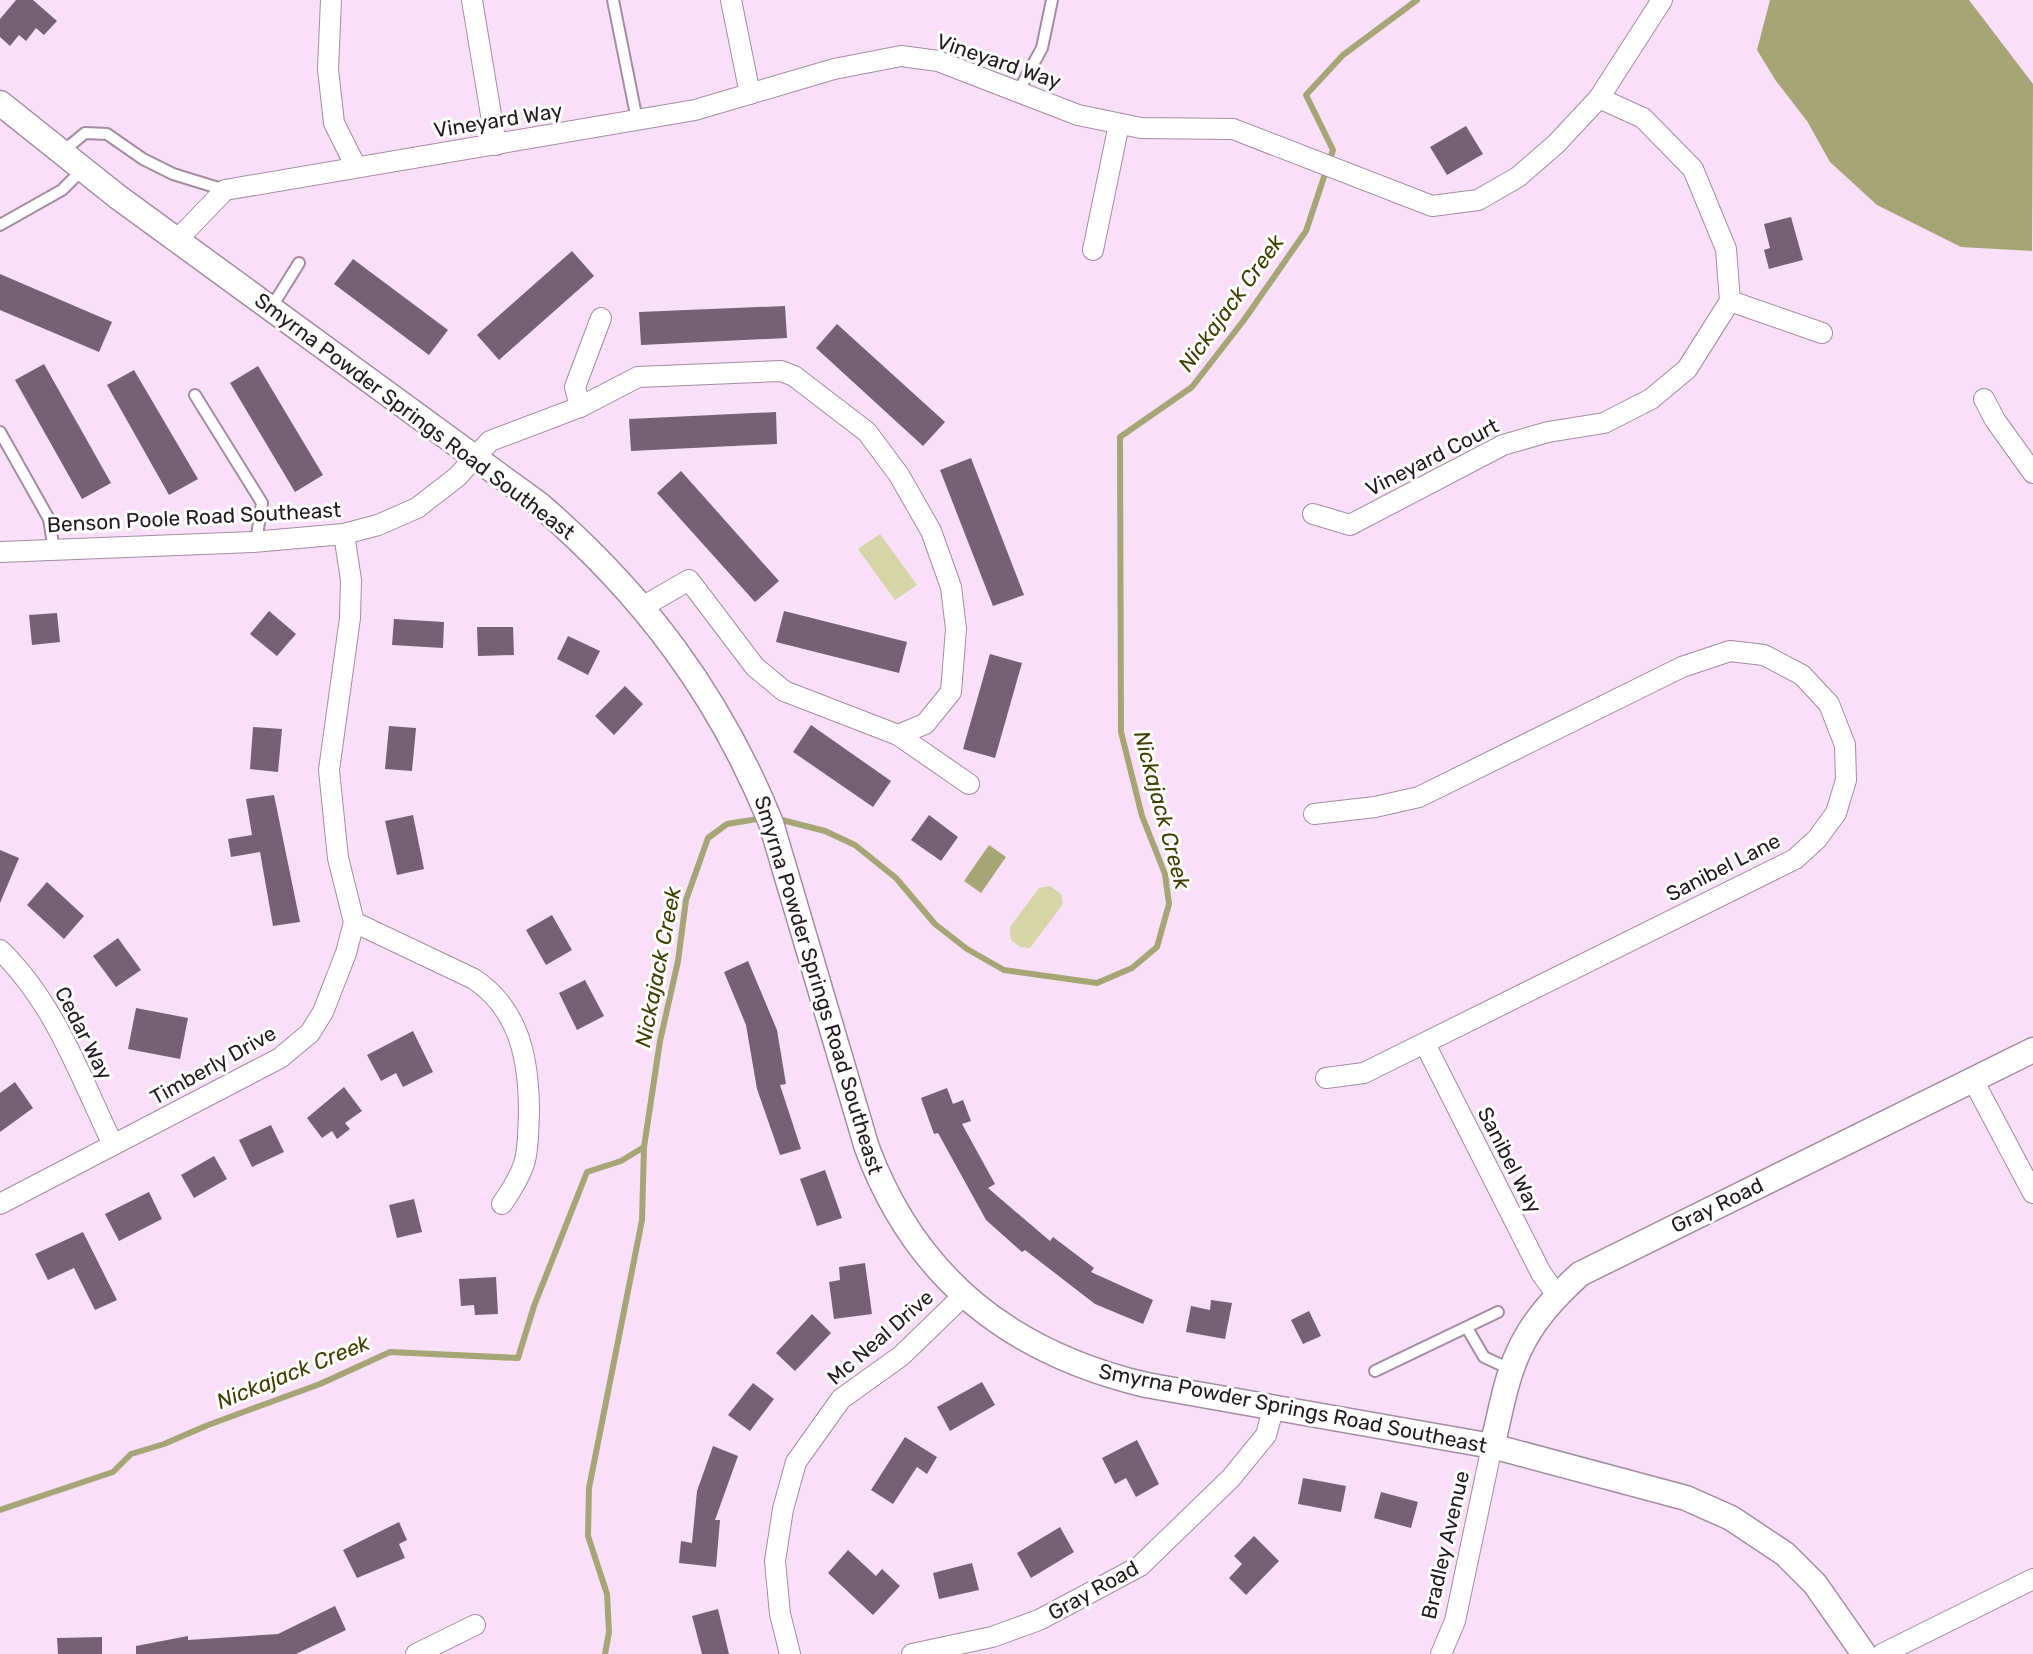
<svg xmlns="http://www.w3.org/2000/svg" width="2033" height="1654" font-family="Rubik,sans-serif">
<rect width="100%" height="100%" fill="#f9e0f8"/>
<g fill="#d5d5a7">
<polygon points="880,534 917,585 895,600 858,549"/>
<polygon points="1050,886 1061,894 1063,904 1030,948 1020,947 1011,940 1010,927 1039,888"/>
</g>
<g fill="#a5a575">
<polygon points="1770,0 1969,0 2033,84 2032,251 1961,247 1877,205 1830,162 1807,121 1776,81 1757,50"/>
<polygon points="989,845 1006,857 981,893 964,881"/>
</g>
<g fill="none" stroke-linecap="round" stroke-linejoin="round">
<g stroke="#a5a575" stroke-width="6">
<polyline points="774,818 825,831 855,845 896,878 935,924 967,949 1004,970 1097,983 1132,968 1157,947 1169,904 1165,874 1142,816 1121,732 1120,437 1192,387 1244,320 1306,231 1333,150 1306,95 1343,55 1417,0"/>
<polyline points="0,1510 113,1472 131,1454 164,1444 208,1425 320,1384 390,1352 518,1358 534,1306 587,1172 621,1161 644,1147"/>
<polyline points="605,1654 609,1632 607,1594 588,1536 589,1488 642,1220 644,1147 660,1041 678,961 686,900 708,838 727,824 764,818"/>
</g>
</g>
<g fill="#756074">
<polygon points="16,0 33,0 57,21 44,35 36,28 26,41 19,35 10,46 0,37 0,19"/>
<polygon points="1466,126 1483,154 1447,175 1430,147"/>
<polygon points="1791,217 1803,260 1769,269 1764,250 1770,248 1764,224"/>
<polygon points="572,251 594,276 499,360 477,335"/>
<polygon points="353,259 448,330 429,355 334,284"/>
<polygon points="0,274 112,322 99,352 0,310"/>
<polygon points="785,306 787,338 641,345 639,312"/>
<polygon points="837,324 945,422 923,446 816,348"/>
<polygon points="44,364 111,483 82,499 15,380"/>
<polygon points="258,366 323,475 295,492 230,383"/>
<polygon points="134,370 198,479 169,495 107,385"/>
<polygon points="776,412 777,444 631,451 629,419"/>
<polygon points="971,458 1024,595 993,606 940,470"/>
<polygon points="681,471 779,581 755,602 657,493"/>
<polygon points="269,611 296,634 277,656 250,634"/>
<polygon points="784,611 907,642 899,673 776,642"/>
<polygon points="57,613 60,642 32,645 29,615"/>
<polygon points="394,619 444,622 443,648 392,645"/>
<polygon points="477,627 513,627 514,655 478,656"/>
<polygon points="568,636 600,651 588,675 557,659"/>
<polygon points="990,654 1022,663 995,758 963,749"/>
<polygon points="625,686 643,704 614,735 595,716"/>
<polygon points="811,725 891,781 873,807 793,752"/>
<polygon points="389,726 416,728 412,771 385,769"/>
<polygon points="253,727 282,729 278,772 250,769"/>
<polygon points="274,795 300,922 273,926 260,852 231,857 228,839 252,835 246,799"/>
<polygon points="413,815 424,869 397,875 385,821"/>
<polygon points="929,815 958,837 941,861 911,840"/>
<polygon points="0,850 19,858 0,903"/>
<polygon points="47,882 84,916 64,939 27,905"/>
<polygon points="552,915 572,950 546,965 526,930"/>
<polygon points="118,938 141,970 116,987 93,956"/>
<polygon points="748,961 777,1030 786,1084 780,1085 801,1149 780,1155 757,1089 746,1025 724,972"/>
<polygon points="585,980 604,1016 577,1030 559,993"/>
<polygon points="136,1008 188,1018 180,1059 128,1049"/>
<polygon points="413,1031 433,1072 403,1087 396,1073 381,1081 367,1055"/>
<polygon points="15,1082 33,1108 0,1132 0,1093"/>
<polygon points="344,1087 362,1111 345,1123 350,1129 337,1139 332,1131 322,1138 307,1118"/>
<polygon points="947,1088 953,1104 963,1100 971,1121 962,1124 995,1184 988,1188 1050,1241 1053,1237 1094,1268 1091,1272 1153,1300 1143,1324 1095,1304 1025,1250 1022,1252 986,1220 938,1133 934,1134 921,1098"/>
<polygon points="271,1125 284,1152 252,1167 239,1140"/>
<polygon points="214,1156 227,1179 194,1198 181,1175"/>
<polygon points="825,1170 842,1218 817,1226 800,1179"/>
<polygon points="149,1192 162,1219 119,1241 105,1214"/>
<polygon points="414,1199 422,1232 397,1238 389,1205"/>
<polygon points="83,1232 117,1300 95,1310 74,1268 48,1280 35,1254"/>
<polygon points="865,1263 872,1314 834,1319 829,1282 840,1280 839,1267"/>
<polygon points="496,1277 498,1314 475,1315 474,1305 461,1306 459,1279"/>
<polygon points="1211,1300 1232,1303 1225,1339 1186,1332 1191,1306 1210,1310"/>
<polygon points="1309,1311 1321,1336 1303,1344 1291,1320"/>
<polygon points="812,1314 831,1333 795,1371 776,1353"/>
<polygon points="982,1382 995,1405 950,1431 937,1407"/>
<polygon points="753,1383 774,1399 750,1431 728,1415"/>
<polygon points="905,1437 937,1457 927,1474 917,1467 893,1504 871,1490"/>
<polygon points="1137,1440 1159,1484 1136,1497 1126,1478 1115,1484 1102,1458"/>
<polygon points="713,1446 738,1456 715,1520 720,1520 716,1567 679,1563 681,1541 692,1543 697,1491"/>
<polygon points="1303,1478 1346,1486 1341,1512 1298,1504"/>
<polygon points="1381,1492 1418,1502 1411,1528 1374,1518"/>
<polygon points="399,1522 407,1540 399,1544 405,1558 357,1578 343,1550"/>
<polygon points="1060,1527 1074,1552 1031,1578 1017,1553"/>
<polygon points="1254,1536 1279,1561 1246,1595 1229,1578 1242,1564 1234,1556"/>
<polygon points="848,1550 876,1576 882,1569 900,1586 873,1615 828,1573"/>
<polygon points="972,1563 979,1590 939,1599 933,1573"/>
<polygon points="335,1606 346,1630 296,1654 136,1654 136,1646 188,1636 188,1640 278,1634"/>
<polygon points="718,1609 729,1654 702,1654 692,1616"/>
<polygon points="102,1637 102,1654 58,1654 57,1638"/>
</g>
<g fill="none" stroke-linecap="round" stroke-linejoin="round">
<defs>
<g id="service">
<polyline points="613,0 637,120"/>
<polyline points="1018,92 1042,48 1052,0"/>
<polyline points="62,152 85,133 107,134 143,159 173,174 225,190"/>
<polyline points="0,225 62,190 83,169"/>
<polyline points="271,308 299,263"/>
<polyline points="195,395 262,503 256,542"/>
<polyline points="0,432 49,519 54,550"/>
<polyline points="1467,1328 1484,1357 1512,1370"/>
<polyline points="1375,1371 1498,1312"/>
</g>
<g id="minor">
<polyline points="331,0 328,69 334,123 356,167"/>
<polyline points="472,0 496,145"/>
<polyline points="731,0 750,94"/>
<polyline points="177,240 225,190 695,110 834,69 901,56 938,61 1078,115 1141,128 1233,129 1432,206 1478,200 1518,177 1556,144 1599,98 1662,0"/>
<polyline points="1093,250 1119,124"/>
<polyline points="1730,301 1822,333"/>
<polyline points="1984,399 1995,420 2033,473"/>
<polyline points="580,407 575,387 601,318"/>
<polyline points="1313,514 1350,525 1503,445 1548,432 1604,423 1651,399 1687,369 1730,301 1726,249 1693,169 1643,118 1599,98"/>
<polyline points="0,552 253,542 344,534 378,525 417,508 457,477 490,441 580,407 638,377 781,371 794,376 867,432 899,475 931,531 951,587 956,629 951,692 925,724 898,735 784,691 755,667 689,580 644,606"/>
<polyline points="898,735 969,784"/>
<polyline points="1314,814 1375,807 1419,797 1682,667 1730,651 1764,655 1802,675 1829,704 1845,745 1846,780 1836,813 1817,839 1795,859 1364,1073 1326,1078"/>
<path d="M354 922 474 979C520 1010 529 1060 529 1113 528 1130 529 1148 524 1164 519 1179 511 1191 502 1204"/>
<path d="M0 950C55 1003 81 1078 113 1145"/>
<polyline points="1425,1044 1541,1273 1557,1295"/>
<polyline points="1973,1080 2033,1193"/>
<polyline points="0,1204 280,1058 310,1033 323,1012 346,953 354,922 338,858 329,770 350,618 351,580 344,534"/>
<polyline points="416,1654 475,1625"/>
<polyline points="790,1654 780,1614 775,1561 783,1509 796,1462 841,1399 901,1356 964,1295"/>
<polyline points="912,1654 992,1637 1039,1620 1140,1566 1231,1478 1266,1435 1274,1406"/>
<polyline points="1441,1654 1455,1621 1492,1446"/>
<polyline points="1882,1654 2033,1579"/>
</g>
<g id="tertiary">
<path d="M0 103 118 197 540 505C644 595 719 695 771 823L867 1148C916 1279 1011 1353 1146 1385L1492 1446 1686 1498 1731 1518 1785 1554 1815 1584 1864 1654"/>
<path d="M1492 1446C1500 1416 1505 1381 1518 1353 1532 1321 1555 1297 1580 1274L2033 1050"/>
</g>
</defs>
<use href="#service" stroke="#a38ca2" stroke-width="14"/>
<use href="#minor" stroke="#a38ca2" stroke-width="22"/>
<use href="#tertiary" stroke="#a38ca2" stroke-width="27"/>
<use href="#service" stroke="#fff" stroke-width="10"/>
<use href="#minor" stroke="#fff" stroke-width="20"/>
<use href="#tertiary" stroke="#fff" stroke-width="24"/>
</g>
<g text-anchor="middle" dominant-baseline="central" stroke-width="6" stroke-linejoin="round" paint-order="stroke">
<g font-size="21" fill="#231a22" stroke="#fff">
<text transform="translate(999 61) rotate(19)">Vineyard Way</text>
<text transform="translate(498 120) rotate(-9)">Vineyard Way</text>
<text transform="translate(415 416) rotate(37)">Smyrna Powder Springs Road Southeast</text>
<text transform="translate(1432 457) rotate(-27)">Vineyard Court</text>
<text transform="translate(194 517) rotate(-3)">Benson Poole Road Southeast</text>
<text transform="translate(1723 867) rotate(-27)">Sanibel Lane</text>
<text transform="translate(819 985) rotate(73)">Smyrna Powder Springs Road Southeast</text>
<text transform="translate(84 1033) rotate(63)">Cedar Way</text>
<text transform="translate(213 1065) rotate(-29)">Timberly Drive</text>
<text transform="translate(1510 1160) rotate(63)">Sanibel Way</text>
<text transform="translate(1717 1205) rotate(-26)">Gray Road</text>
<text transform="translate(880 1337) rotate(-41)">Mc Neal Drive</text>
<text transform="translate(1293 1408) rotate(11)">Smyrna Powder Springs Road Southeast</text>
<text transform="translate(1445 1545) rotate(-77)">Bradley Avenue</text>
<text transform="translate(1093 1590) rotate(-29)">Gray Road</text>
</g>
<g font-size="22" font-style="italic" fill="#413f01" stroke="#fff">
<text transform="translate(1231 303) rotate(-54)">Nickajack Creek</text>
<text transform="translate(1162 810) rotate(75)">Nickajack Creek</text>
<text transform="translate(658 967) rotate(-79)">Nickajack Creek</text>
<text transform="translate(293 1372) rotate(-22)">Nickajack Creek</text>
</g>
</g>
</svg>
